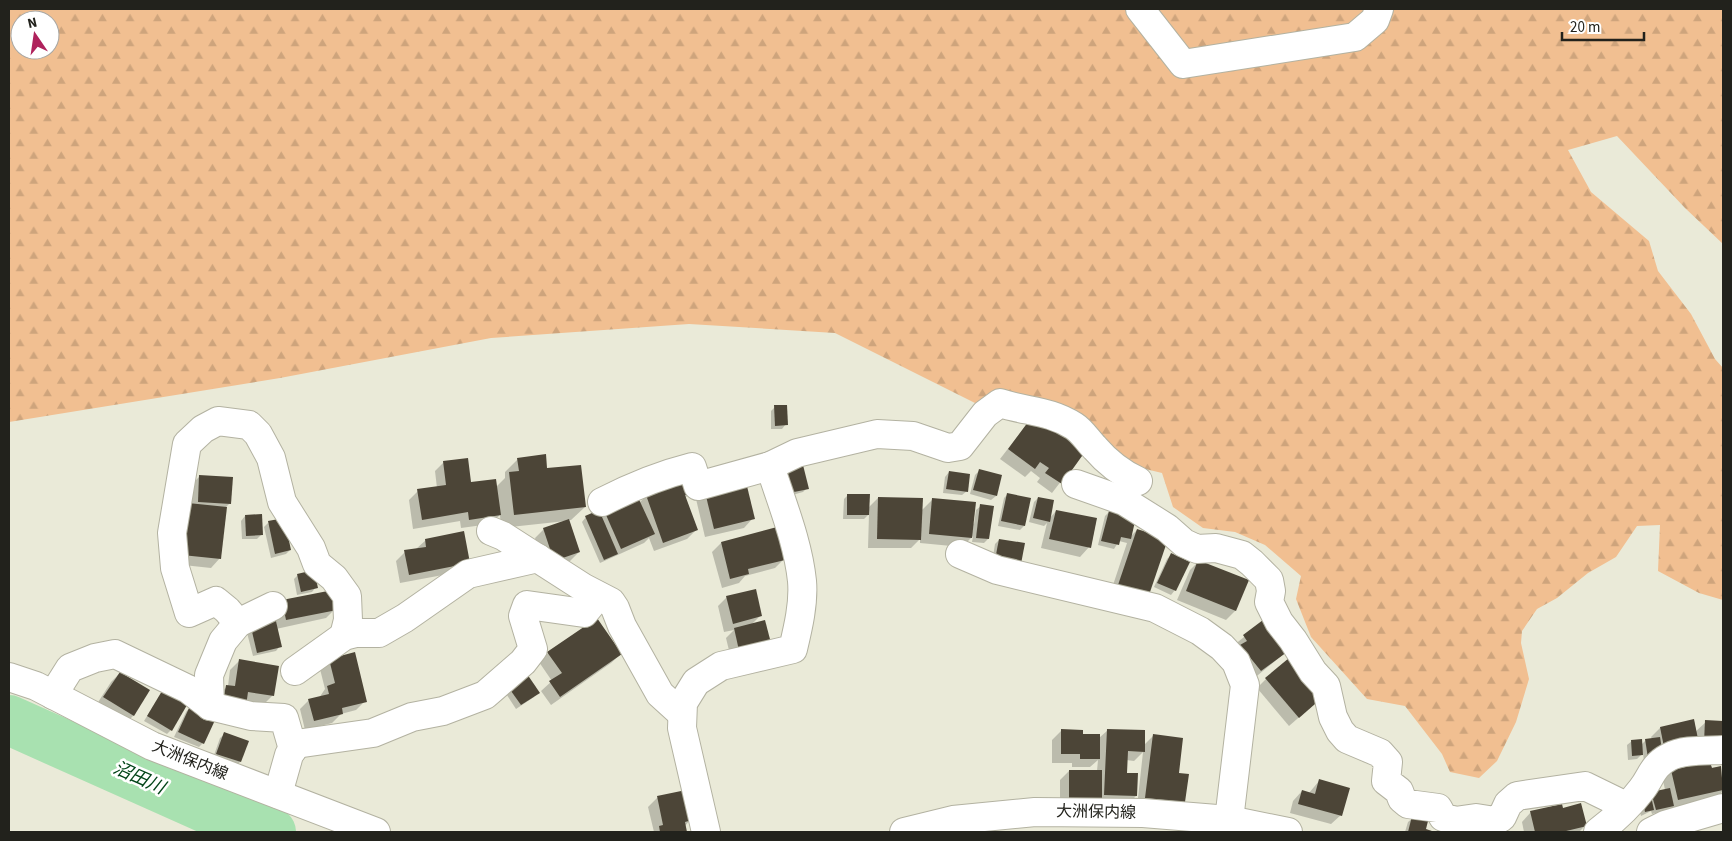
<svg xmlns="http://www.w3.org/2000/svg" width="1732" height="841" font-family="'Source Sans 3','Noto Sans JP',sans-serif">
<defs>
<pattern id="forest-firs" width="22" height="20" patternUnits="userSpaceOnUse" patternTransform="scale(1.25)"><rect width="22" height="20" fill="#f1bf91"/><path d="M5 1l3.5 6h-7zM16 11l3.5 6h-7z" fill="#cea47c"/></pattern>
</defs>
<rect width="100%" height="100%" fill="#eaead8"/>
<path fill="url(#forest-firs)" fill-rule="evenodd" d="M9 9H1723V244L1685 208 1617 136 1568 150 1591 192 1649 241 1658 271 1691 314 1715 359 1723 368V600L1699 593 1658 571 1660 525 1637 526 1616 557 1588 573 1557 598 1537 609 1522 631 1521 643 1529 679 1516 722 1497 761 1479 778 1450 772 1442 754 1405 706 1367 699 1311 637 1296 599 1301 576 1265 545 1235 532 1203 528 1173 507 1162 473 1129 465 1052 402 1014 392 977 404 835 333 689 324 491 338 280 378 9 422ZM20 20H50V50H20Z"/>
<g fill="#0003">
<polygon points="775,407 786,424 782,429 771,429 771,411"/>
<polygon points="1031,419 1085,450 1052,493 1037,482 1040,478 1031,471 1025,477 1000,459"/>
<polygon points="518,459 546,470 585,507 571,520 568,520 579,552 570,561 545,569 535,538 544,529 566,521 501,528 500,515 490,524 461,528 460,521 413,529 409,500 418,491 437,488 435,471 444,462 470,484 496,487 505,478 505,472"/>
<polygon points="801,463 807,488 803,492 785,497"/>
<polygon points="980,470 996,496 991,500 970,494 975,475"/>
<polygon points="949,472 967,491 962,495 943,493 945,477"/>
<polygon points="200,476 230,503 225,508 220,558 211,568 174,564 191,485"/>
<polygon points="705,489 753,518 744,528 705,537 696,499"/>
<polygon points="691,492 685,498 696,530 687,539 654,551 649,538 644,543 600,563 582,522 586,517 639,503 646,496"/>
<polygon points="1008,494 1024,526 1020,530 998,526 1004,498"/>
<polygon points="848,495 868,508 878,498 921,511 933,499 974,524 976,510 981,506 988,539 984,543 972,542 973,536 962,547 920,543 920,539 911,548 868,548 869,514 864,519 843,519 844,499"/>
<polygon points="1038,498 1049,519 1056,511 1089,547 1080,557 1041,548 1047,523 1044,526 1029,522 1034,502"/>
<polygon points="1109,512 1130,537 1137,530 1166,540 1110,594 1127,543 1119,541 1114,549 1098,545 1105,516"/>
<polygon points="245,516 262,534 257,539 242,539 241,521"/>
<polygon points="268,523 290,550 286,554 271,558 264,527"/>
<polygon points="463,533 459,572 400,583 396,561 405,552 416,549 426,540"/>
<polygon points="999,540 1024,544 991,569 995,544"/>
<polygon points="721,543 784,559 775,568 745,576 739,583 722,588 712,552"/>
<polygon points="1171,555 1175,590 1171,595 1154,587 1167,559"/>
<polygon points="1199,561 1247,581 1235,611 1226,620 1177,600 1190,570"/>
<polygon points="298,575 316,587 312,592 297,595 294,579"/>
<polygon points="727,597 760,616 752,624 732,663 726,638 734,630 724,632 718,606"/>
<polygon points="335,609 326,618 276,629 280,646 276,651 253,656 246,629 273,610"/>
<polygon points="1263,622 1286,652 1252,680 1234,645"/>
<polygon points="548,653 621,654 611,663 551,705 541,691 552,681 539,662"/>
<polygon points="329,660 365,701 356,710 341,714 332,723 305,730 300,709 309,700 319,698 325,689 320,669"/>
<polygon points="239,661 273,695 264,704 218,695 228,686 230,670"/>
<polygon points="120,673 148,691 133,716 124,725 95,707 111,682"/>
<polygon points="1266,679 1312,706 1289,726 1257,688"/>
<polygon points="507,685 534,697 516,709 503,689"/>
<polygon points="162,692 171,730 167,734 144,721"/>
<polygon points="190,707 203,743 199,747 174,737 186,712"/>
<polygon points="1706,722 1723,723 1723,753 1644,762 1643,753 1637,759 1628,760 1627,745 1632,741 1641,745 1646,740 1652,739 1651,737 1660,728 1695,732"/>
<polygon points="1108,730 1144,745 1153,736 1178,774 1184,802 1175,811 1137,807 1143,752 1134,761 1126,760 1126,774 1136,796 1127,805 1060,807 1060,780 1069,771 1097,771 1098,760 1090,767 1072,767 1072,763 1052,763 1052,740 1061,731 1099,738"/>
<polygon points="225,734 240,762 236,766 213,758 220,738"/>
<polygon points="1720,767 1723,791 1716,798 1652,814 1651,811 1641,816 1638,804 1665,790 1663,780 1672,771"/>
<polygon points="1319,781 1341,815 1331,824 1290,813 1293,801 1302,791 1309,793"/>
<polygon points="685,792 690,820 685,826 686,832 654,832 648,807 657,798"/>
<polygon points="1562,809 1585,826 1579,832 1524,832 1522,822 1531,812"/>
<polygon points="1413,818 1424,830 1430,832 1405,832 1408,822"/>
</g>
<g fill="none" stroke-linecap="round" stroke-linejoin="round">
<polyline stroke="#a8e1b0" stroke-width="50" points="9,720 217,813 271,832"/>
</g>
<g fill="#4c4537">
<polygon points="774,405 787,405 788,425 775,426"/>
<polygon points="1031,418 1042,418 1087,449 1062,484 1045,473 1049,468 1040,462 1035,469 1008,449"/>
<polygon points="546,454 547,468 581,465 586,507 514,515 509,472 519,471 517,458"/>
<polygon points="468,458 471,482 496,479 501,515 469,520 468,512 422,520 417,489 446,485 443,461"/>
<polygon points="802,461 809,489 789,493 782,465"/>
<polygon points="979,469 1002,475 997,496 973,490"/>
<polygon points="949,471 970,474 968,492 946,489"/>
<polygon points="199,475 233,477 231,504 198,502"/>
<polygon points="686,475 693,492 685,495 698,530 663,543 646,495"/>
<polygon points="745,478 755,519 714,529 704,488"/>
<polygon points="636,493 655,534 621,549 603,508"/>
<polygon points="1007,493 1031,498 1025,526 1001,521"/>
<polygon points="847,494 870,494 869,515 847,515"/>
<polygon points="878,497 923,498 921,540 877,539"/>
<polygon points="1038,497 1054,500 1050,522 1033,518"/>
<polygon points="932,498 976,502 972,538 929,534"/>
<polygon points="188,503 227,507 221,559 182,555"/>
<polygon points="980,504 994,506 989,539 976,538"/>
<polygon points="599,510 618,554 604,560 585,516"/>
<polygon points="1056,510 1097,518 1091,548 1049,539"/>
<polygon points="1109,511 1136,517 1131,539 1121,537 1119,545 1101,541"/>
<polygon points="262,514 263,535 246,536 245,515"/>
<polygon points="284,518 291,550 275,554 268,521"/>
<polygon points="569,519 580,552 554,561 543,528"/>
<polygon points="777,527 785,560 748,569 749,574 730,579 721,542"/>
<polygon points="1137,529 1168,539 1149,595 1118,585"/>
<polygon points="464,531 470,563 409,575 404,550 426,547 425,539"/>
<polygon points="999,539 1025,543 1020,569 994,565"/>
<polygon points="1171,553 1190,562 1176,591 1157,583"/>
<polygon points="1198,560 1249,580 1236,611 1186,591"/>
<polygon points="314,570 318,588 301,592 297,574"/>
<polygon points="756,589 762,616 733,624 726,596"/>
<polygon points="333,590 337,610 286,620 282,600"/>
<polygon points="275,617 282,647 257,653 250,623"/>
<polygon points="597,618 622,654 560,697 549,681 562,673 547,652"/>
<polygon points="765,620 772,647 740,655 734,628"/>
<polygon points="1263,620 1287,652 1261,671 1240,645 1247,641 1243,635"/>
<polygon points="355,652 367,702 342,708 343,714 314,721 308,699 329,694 327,686 335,683 329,659"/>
<polygon points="1289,658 1323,697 1299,718 1265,678"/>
<polygon points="239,659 279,666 274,696 248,692 246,706 223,702 226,685 235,686"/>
<polygon points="525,671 540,693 521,705 506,684"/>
<polygon points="120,672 150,690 134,716 103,697"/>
<polygon points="162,691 187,705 172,731 147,716"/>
<polygon points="190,706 216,718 204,744 178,732"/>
<polygon points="1694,719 1699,744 1665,752 1660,727"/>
<polygon points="1705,720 1723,721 1723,744 1704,743"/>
<polygon points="1061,729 1083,730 1083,734 1100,734 1100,759 1080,759 1080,754 1061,754"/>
<polygon points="1107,729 1145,730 1145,752 1128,751 1127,773 1138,773 1137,796 1104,795"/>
<polygon points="224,732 249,741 241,762 216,754"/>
<polygon points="1153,734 1183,738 1179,773 1189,774 1185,802 1145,798"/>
<polygon points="1660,737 1663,756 1648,758 1645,739"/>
<polygon points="1642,739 1643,755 1632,756 1631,740"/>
<polygon points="1710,762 1712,768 1721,766 1723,790 1678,800 1671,770"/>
<polygon points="1069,770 1102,770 1102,799 1069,798"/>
<polygon points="1319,779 1350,788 1342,816 1298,804 1302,790 1315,794"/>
<polygon points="1670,788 1674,806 1656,810 1651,792"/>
<polygon points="686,790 692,820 685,822 687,832 660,832 659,826 663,825 657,796"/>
<polygon points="1651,796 1654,810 1645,812 1642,798"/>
<polygon points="1581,803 1587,826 1562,832 1535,832 1530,811 1562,804 1563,808"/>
<polygon points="1412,816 1428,821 1426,829 1435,832 1408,832"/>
</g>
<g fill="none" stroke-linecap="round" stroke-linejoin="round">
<defs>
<g id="minor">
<polyline points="1140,9 1183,64 1355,37 1375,20 1379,9"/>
<polyline points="1076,484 1124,501 1167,528 1184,543 1197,549 1216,548 1242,555 1252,563 1269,580 1271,591 1269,602 1279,622 1293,640 1313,672 1326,686 1333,717 1340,731 1347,739 1380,753 1388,762 1386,781 1399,791 1402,799 1408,804 1438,808 1443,817 1455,821 1476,818 1495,821 1502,817 1508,804 1517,796 1585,786 1626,806"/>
<path d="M602 502C631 487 660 475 692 467L698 486 770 466 797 453 877 434 913 436 948 448 960 446 985 414 1000 403C1027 412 1049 410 1074 426 1082 431 1088 441 1095 448 1107 462 1121 473 1138 481"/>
<polyline points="491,531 503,536 584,588 611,602 615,608 622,626 660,694 682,714"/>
<polyline points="960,554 997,570 1155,608 1200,631 1222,647 1236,662 1245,685 1229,820"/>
<polyline points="238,623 227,610 216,601 189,613 175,568 172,533 187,444 203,429 218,421 249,425 258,434 271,458 282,502 311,548 317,564 334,578 347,596 348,620 344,636"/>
<polyline points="295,671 344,636 356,633 379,633 405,618 468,574 538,558"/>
<polyline points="53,695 70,668 95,658 115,654 188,689 210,706 251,716 284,718 293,749"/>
<polyline points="210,706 209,675 223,641 238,623 273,606"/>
<polyline points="278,794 289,755 296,744 373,733 412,717 443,711 485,695 523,662 533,649 523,616 527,605 584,613 598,596"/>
<path d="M706 832 682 728 683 703 696 682 721 666 793 649C798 628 804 603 802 581 798 542 782 504 770 466"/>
<path d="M1598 832C1614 820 1630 805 1642 789 1652 776 1652 766 1669 757 1684 749 1707 751 1723 750"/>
<polyline points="1651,832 1665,825 1723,808"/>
</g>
<g id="major">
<polyline points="9,677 36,686 152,746 376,832"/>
<polyline points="904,832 953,820 1035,812 1143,813 1229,820 1288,832"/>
</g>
</defs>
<use href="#minor" stroke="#b3b2a1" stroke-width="30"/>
<use href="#major" stroke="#b3b2a1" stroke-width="30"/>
<use href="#minor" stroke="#fff" stroke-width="28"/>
<use href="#major" stroke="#fff" stroke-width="28"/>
</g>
<g text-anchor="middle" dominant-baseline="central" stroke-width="5" stroke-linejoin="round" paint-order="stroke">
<g font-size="16" fill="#22221c" stroke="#fff">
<text transform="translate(190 760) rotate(22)">大洲保内線</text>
<text transform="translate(1096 812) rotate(1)">大洲保内線</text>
</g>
<g font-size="18" font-style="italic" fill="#034519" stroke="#fff">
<text transform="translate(139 778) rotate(24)">沼田川</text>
</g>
</g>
<rect width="1732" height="841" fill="none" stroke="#22221c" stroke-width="20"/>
<g transform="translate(35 35) rotate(347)"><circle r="24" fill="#ffffff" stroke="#a7a7a4"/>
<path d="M0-4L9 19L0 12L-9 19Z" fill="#af225c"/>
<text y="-8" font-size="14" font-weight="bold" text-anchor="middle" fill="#22221c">N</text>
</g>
<path d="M1562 32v8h82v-8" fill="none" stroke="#22221c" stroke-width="2.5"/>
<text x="1570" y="32" font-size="15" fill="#22221c" stroke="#ffffff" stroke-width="4" paint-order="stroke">20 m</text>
</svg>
